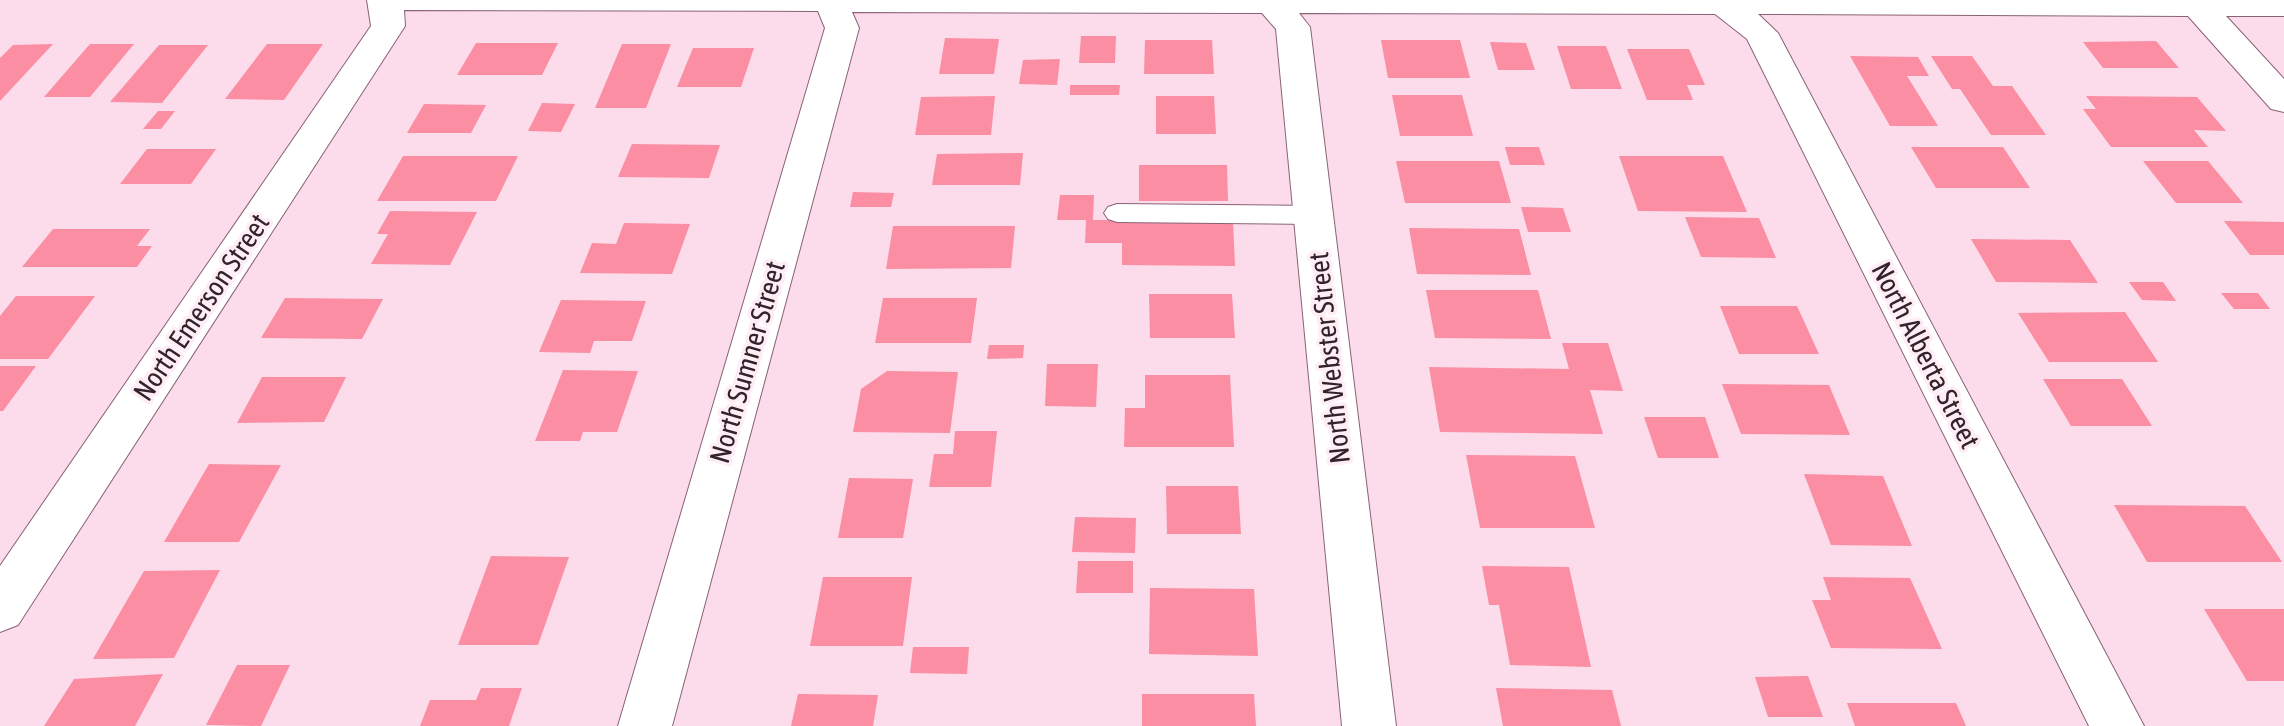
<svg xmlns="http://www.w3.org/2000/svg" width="2284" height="726" font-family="'Asap Condensed',sans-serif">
<rect width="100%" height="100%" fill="#fcdbea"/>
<g fill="#fb8ea3">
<polygon points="1081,36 1116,36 1115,63 1079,63"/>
<polygon points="945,38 999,39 994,74 939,74"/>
<polygon points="1145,40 1212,40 1214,74 1144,74"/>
<polygon points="1381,40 1460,40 1470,78 1388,78"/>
<polygon points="2156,41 2179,68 2103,68 2083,42"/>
<polygon points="1490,42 1526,43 1535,70 1498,70"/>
<polygon points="476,43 558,43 542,75 457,75"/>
<polygon points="53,44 0,101 0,58 13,45"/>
<polygon points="90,44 134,44 90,97 44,97"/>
<polygon points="267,44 323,44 284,100 225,99"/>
<polygon points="622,44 671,44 646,108 595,108"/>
<polygon points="159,45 208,45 162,103 110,102"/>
<polygon points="1557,46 1606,46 1622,89 1571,89"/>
<polygon points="693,48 754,48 741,87 677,87"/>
<polygon points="1627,49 1689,49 1705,85 1687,85 1693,100 1647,100"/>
<polygon points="1850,56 1918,57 1929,76 1907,76 1938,126 1890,126"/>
<polygon points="1931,56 1972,56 1993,86 2012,86 2046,135 1991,135 1960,89 1952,89"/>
<polygon points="1060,59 1057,85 1019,84 1023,60"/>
<polygon points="1070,85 1120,85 1119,95 1070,95"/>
<polygon points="1392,95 1462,95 1473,136 1400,136"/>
<polygon points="995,96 991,135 915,135 921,97"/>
<polygon points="1156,96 1214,96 1216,134 1156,134"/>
<polygon points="2086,96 2197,97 2226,131 2194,130 2208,147 2111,147 2083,109 2096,109"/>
<polygon points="542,103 575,104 561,132 528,131"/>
<polygon points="424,104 486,105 471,133 407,133"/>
<polygon points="158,111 175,111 161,129 143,129"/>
<polygon points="632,144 720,145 709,178 618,177"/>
<polygon points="1505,147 1539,147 1545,165 1510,165"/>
<polygon points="1911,147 2003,147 2030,188 1936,188"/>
<polygon points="147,149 216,149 191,184 120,184"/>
<polygon points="1023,153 1020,185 932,185 937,154"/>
<polygon points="403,156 518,156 496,201 377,201"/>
<polygon points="1619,156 1723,156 1747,212 1638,211"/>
<polygon points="1396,161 1499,161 1511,203 1405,203"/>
<polygon points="2143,161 2208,161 2243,203 2176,203"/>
<polygon points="1139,165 1227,165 1228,201 1139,201"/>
<polygon points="853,192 894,193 891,207 850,207"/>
<polygon points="1060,195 1094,195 1093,220 1233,221 1235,266 1122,265 1122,243 1085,243 1086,220 1057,220"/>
<polygon points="1521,207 1563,208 1571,232 1528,232"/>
<polygon points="390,211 477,212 450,265 371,264 388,234 377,234"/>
<polygon points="1685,217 1759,218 1776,258 1701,257"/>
<polygon points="2224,221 2284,222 2284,255 2250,255"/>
<polygon points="624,223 690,224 672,274 580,273 592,243 616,244"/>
<polygon points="893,226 1015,226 1011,268 886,269"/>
<polygon points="1409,228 1519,229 1531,275 1417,274"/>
<polygon points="53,229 150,229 137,246 152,246 137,267 22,267"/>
<polygon points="1971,239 2070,240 2098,283 1996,282"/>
<polygon points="2129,282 2163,282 2176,301 2142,300"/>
<polygon points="1426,290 1538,290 1551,339 1435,338"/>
<polygon points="2221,293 2258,293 2270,309 2234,309"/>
<polygon points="1149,294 1232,294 1235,338 1150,338"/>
<polygon points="16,296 95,296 48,359 0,359 0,316"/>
<polygon points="285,298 383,299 362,339 261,338"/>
<polygon points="883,298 977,298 971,343 875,343"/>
<polygon points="561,300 646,301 632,341 594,341 590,353 539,352"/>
<polygon points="1720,306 1797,306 1819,354 1739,354"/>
<polygon points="2125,312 2158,362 2049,362 2018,313"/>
<polygon points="1562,343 1608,343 1623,391 1590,390 1603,434 1440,432 1429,367 1569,369"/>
<polygon points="989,345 1024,345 1023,358 987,359"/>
<polygon points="1047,364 1098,364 1096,407 1045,406"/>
<polygon points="0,366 36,366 3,411 0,411"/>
<polygon points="563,370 638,371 617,432 583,432 580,441 535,441"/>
<polygon points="887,371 958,372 950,433 853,432 861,389"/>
<polygon points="1145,375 1230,375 1234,447 1124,447 1125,408 1145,408"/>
<polygon points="262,377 346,377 324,422 237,423"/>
<polygon points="2043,379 2122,379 2152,426 2071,426"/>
<polygon points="1722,384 1829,385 1850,435 1741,434"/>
<polygon points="1644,417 1705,417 1719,458 1658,458"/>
<polygon points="955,431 997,431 991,487 929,487 934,454 953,454"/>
<polygon points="1466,455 1575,456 1595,528 1480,528"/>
<polygon points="209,464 281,465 239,542 164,542"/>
<polygon points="1804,474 1883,476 1912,546 1831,545"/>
<polygon points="849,478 913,479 903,538 838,538"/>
<polygon points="1166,486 1238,486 1241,534 1167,534"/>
<polygon points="2114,505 2245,506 2282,562 2147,562"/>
<polygon points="1075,517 1136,518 1135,553 1072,552"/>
<polygon points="491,556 569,557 538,645 458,645"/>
<polygon points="1078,561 1133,561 1133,593 1076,593"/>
<polygon points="1482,566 1569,567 1591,667 1510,665 1499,605 1489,605"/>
<polygon points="220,570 174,658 93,659 144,571"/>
<polygon points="823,577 912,577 903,646 810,646"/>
<polygon points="1823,577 1910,578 1942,649 1831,648 1812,600 1831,600"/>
<polygon points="1150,588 1254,589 1258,656 1149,654"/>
<polygon points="2204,609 2284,609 2284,681 2247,681"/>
<polygon points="913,647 969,647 967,674 910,673"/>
<polygon points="237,665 290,665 261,726 206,725"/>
<polygon points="163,674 135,726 44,726 74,679"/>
<polygon points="1808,676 1823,717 1768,717 1755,677"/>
<polygon points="481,688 522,688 509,726 420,726 430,700 476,700"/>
<polygon points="1496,688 1612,690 1621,726 1503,726"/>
<polygon points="798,694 878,695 873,726 791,726"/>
<polygon points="1142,694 1254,694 1256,726 1142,726"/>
<polygon points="1847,703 1956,703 1966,726 1855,726"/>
</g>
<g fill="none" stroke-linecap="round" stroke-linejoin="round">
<defs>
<polygon id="lane" points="1117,204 1314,206 1323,209 1327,215 1323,221 1314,224 1117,222 1108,219 1104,213 1108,207"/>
<polygon id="street" points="367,0 2284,0 2284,16 2226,16 2284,79 2284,112 2271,109 2188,16 1758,14 1778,33 2144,726 2089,726 1747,39 1715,14 1299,13 1310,27 1396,726 1342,726 1276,29 1262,13 852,12 859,28 672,726 618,726 825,28 818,11 404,10 405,26 18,625 0,632 0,566 371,26"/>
</defs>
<use href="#lane" stroke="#886375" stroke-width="2"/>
<use href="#street" stroke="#886375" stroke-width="2"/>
<use href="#lane" fill="#fff" fill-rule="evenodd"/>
<use href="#street" fill="#fff" fill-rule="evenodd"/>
</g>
<g text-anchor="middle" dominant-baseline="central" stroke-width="7" stroke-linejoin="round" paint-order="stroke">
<g font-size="28" fill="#32232a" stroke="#feedf5">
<text transform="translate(201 307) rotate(-56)">North Emerson Street</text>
<text transform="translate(1926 355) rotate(63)">North Alberta Street</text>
<text transform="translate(1329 358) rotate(-96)">North Webster Street</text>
<text transform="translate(747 362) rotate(-74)">North Sumner Street</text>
</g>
</g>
</svg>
